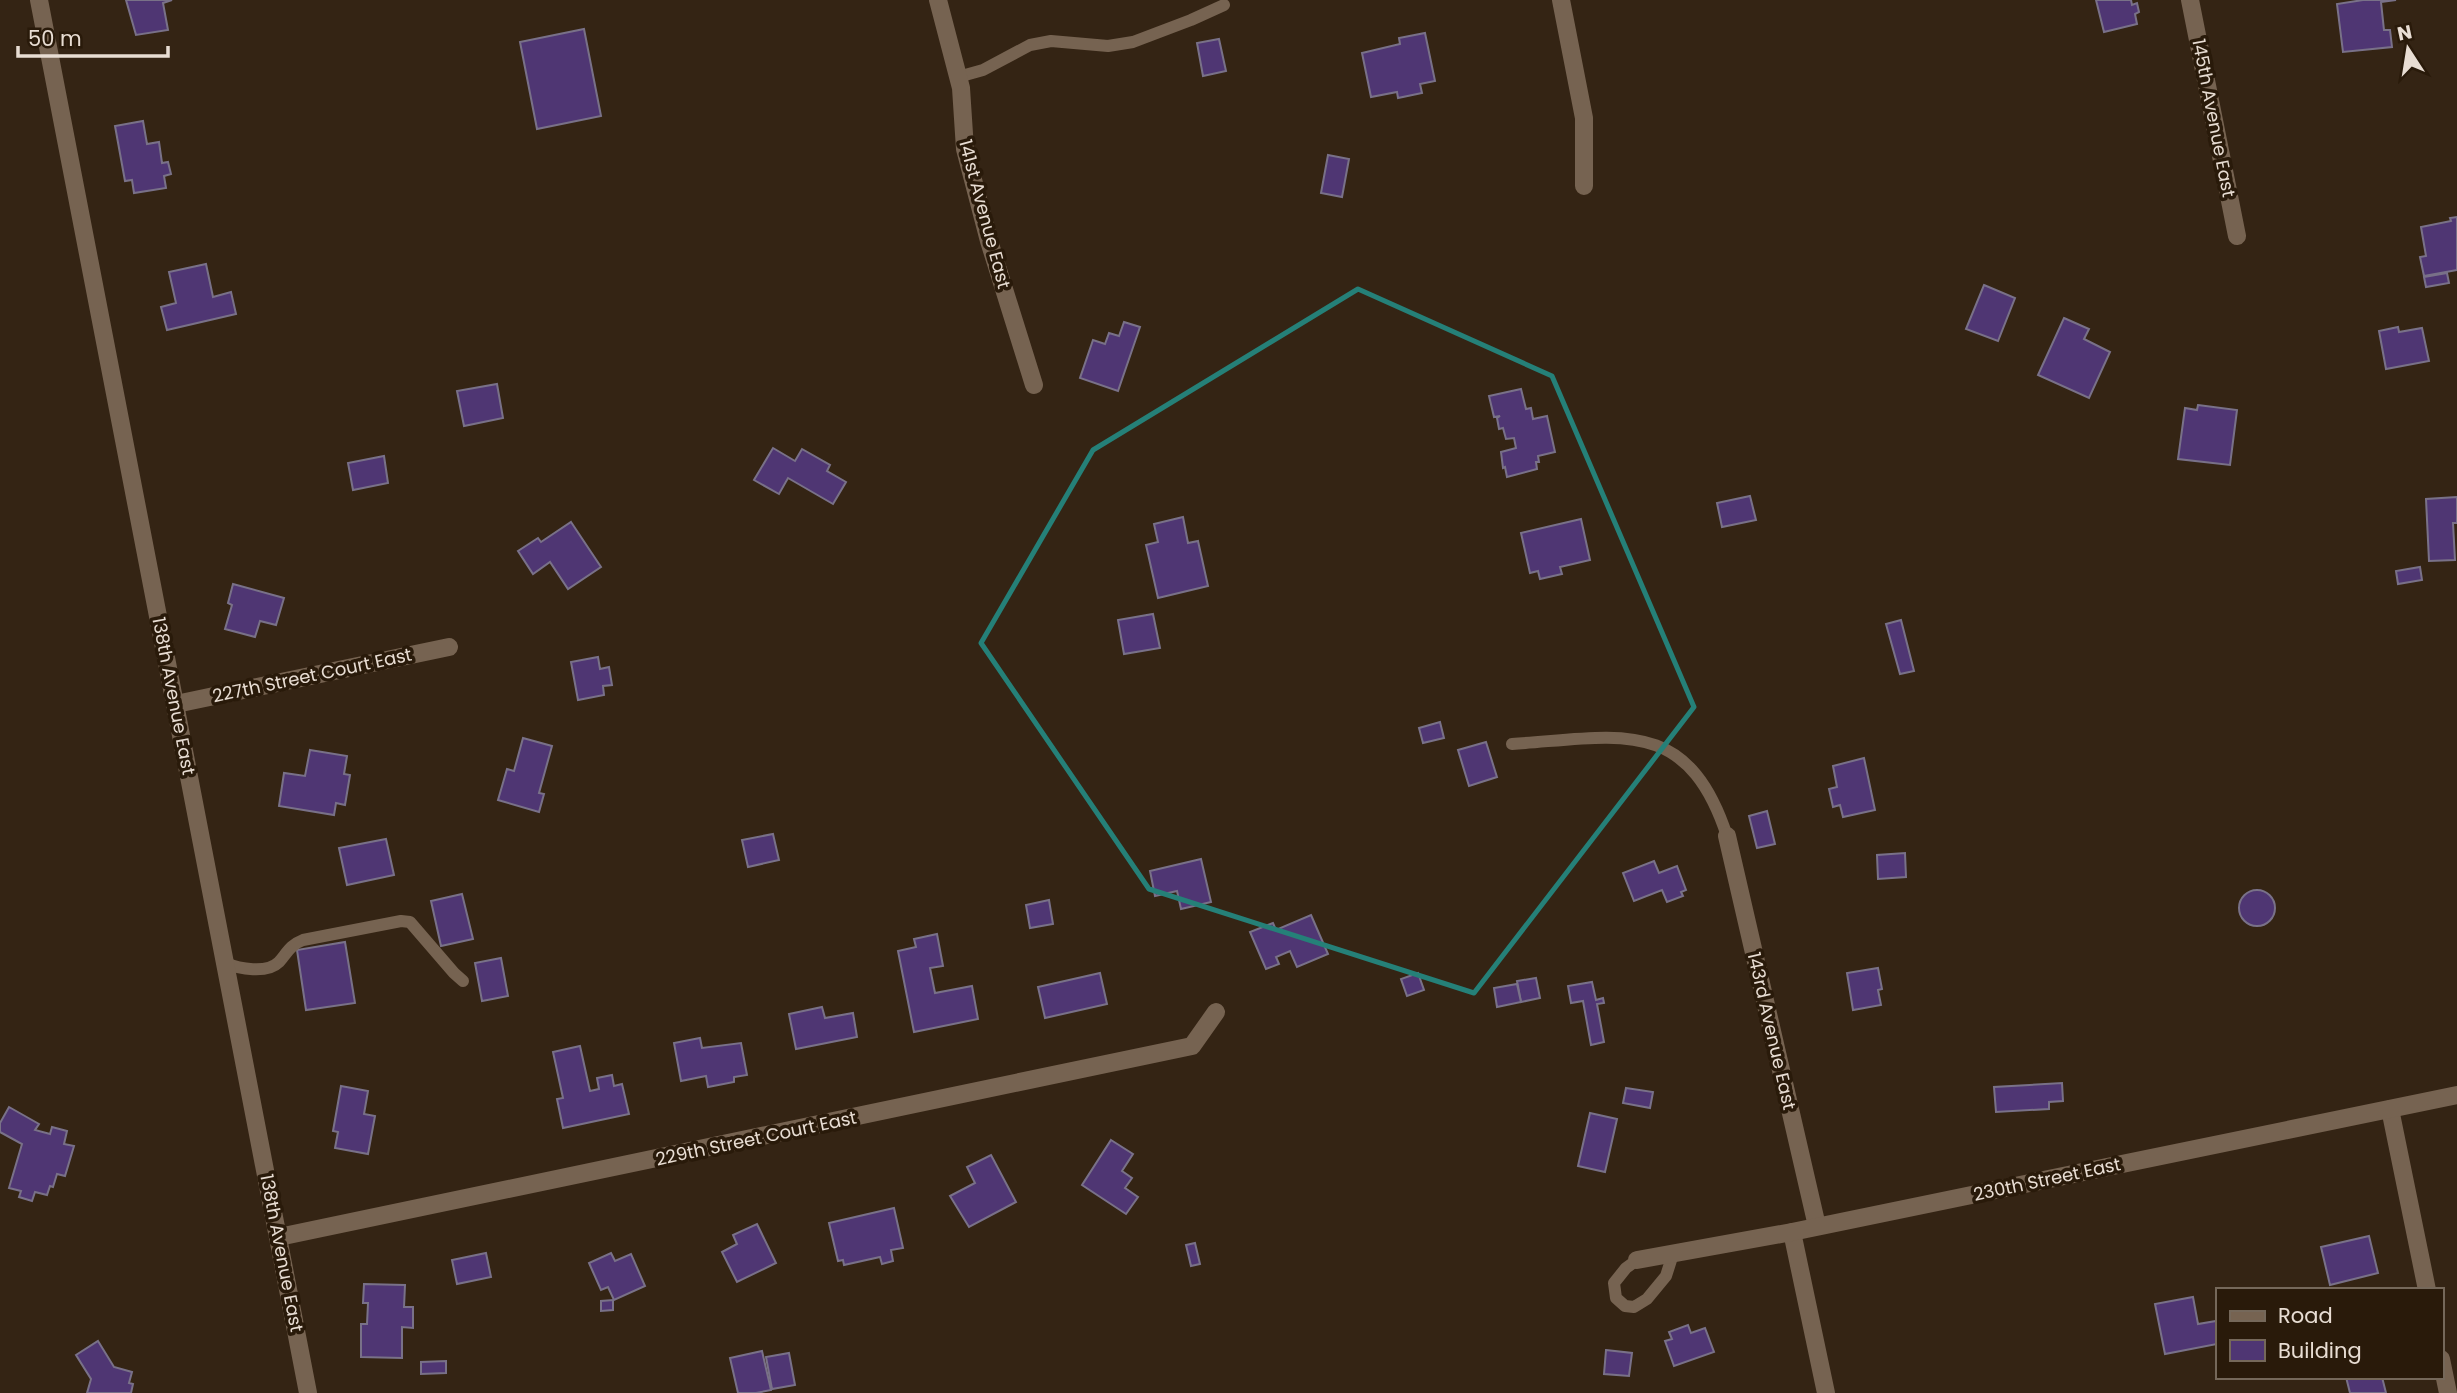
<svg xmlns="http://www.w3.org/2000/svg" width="2457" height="1393" font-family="Poppins,sans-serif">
<rect width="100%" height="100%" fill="#342414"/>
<g fill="#4f3673" stroke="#797188" stroke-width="2">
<polygon points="126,0 172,0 163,3 168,30 136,35"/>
<polygon points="2096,0 2131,0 2132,5 2137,3 2139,12 2135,14 2137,24 2104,32"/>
<polygon points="2363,0 2396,0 2381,2 2384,30 2390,30 2392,47 2343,52 2337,4"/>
<polygon points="584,29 601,116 537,129 520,42"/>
<polygon points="1425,33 1435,81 1420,84 1422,93 1398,98 1397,92 1371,97 1362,53 1400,44 1399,38"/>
<polygon points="1219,39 1226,71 1203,76 1197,43"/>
<polygon points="143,121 147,144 159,142 162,163 168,162 171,174 164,176 166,188 134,193 132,180 125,181 115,126"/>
<polygon points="1328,155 1349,159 1342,197 1321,193"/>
<polygon points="2457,217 2457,270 2424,276 2420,257 2426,256 2421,227 2451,221 2450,218"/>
<polygon points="206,264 213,297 231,292 236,314 167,330 161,307 176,303 169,272"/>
<polygon points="2447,273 2449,283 2426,287 2424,277"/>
<polygon points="1984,285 2015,298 1998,341 1966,329"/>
<polygon points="2064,318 2089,329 2084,339 2110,352 2089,398 2038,375"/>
<polygon points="1124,322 1140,327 1118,391 1080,378 1093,340 1105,344 1109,333 1119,336"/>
<polygon points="2398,327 2399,332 2422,328 2429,361 2386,369 2379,331"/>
<polygon points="497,384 503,418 464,426 457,391"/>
<polygon points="1521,389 1526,409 1531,408 1533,419 1547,416 1555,452 1538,456 1539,462 1536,462 1537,469 1507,477 1505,467 1503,468 1501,452 1516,448 1514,438 1506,439 1503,428 1499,429 1497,418 1500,416 1494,417 1489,396"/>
<polygon points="2198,405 2237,410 2230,465 2178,459 2185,408 2197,410"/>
<polygon points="773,448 795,461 802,449 830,465 827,471 846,482 833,504 788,478 779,494 754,480"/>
<polygon points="384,456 388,483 353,490 348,463"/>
<polygon points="1750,496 1756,520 1722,527 1717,503"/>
<polygon points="2457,497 2457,523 2453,523 2455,560 2429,561 2426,499"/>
<polygon points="1183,517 1188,543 1198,541 1208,586 1158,598 1146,545 1158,542 1154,524"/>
<polygon points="1581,519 1590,560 1560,567 1562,574 1540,579 1538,571 1530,573 1521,533"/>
<polygon points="571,522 601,567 568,589 550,562 533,574 518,551 538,538 541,542"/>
<polygon points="2420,567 2422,580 2398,584 2396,571"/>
<polygon points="233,584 284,598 276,625 260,621 255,637 225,629 232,605 228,603"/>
<polygon points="1153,614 1160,648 1124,654 1118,620"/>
<polygon points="1901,620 1914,671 1900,674 1886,624"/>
<polygon points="598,657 600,669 609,667 612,685 603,686 604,695 578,700 571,662"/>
<polygon points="1440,722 1444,738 1423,743 1419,728"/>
<polygon points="523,738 552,746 539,793 544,794 539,812 498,800 507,769 514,771"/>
<polygon points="1486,742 1497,777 1469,786 1458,750"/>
<polygon points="310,750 347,756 344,774 350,775 345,805 336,803 334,815 279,806 284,773 305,776"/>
<polygon points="1864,758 1875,810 1843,817 1840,805 1833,807 1829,789 1837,787 1833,766"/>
<polygon points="1767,811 1775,844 1757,848 1749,816"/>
<polygon points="773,834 779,860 748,867 742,840"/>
<polygon points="386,839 394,875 347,885 339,848"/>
<polygon points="1905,853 1906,877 1878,879 1877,855"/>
<polygon points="1201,859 1211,902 1181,909 1177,891 1155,896 1150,871"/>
<polygon points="1654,861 1659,873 1677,866 1686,890 1681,892 1683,896 1667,902 1662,890 1634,901 1623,873"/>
<circle cx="2257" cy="908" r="18"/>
<polygon points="462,894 473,939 441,946 431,901"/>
<polygon points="1049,900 1053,924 1030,928 1026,905"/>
<polygon points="1311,915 1328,954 1297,967 1290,951 1276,957 1279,964 1266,969 1250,932 1273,923 1276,930"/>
<polygon points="937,934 943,966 930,968 935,993 972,986 978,1019 914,1032 898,951 916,947 914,939"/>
<polygon points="345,942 355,1003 306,1010 297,950"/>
<polygon points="501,958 508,996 482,1001 475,963"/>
<polygon points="1878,968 1882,989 1878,990 1881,1005 1853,1010 1847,973"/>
<polygon points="1100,973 1107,1004 1045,1018 1038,987"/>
<polygon points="1418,973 1424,990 1407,996 1401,979"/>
<polygon points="1536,978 1540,998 1521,1002 1517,981"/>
<polygon points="1592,982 1596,1000 1603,998 1604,1003 1597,1004 1604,1042 1591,1045 1583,1001 1571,1003 1568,986"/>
<polygon points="1517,984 1521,1002 1497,1007 1494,988"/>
<polygon points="822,1007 825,1018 853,1013 857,1037 796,1049 789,1014"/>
<polygon points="700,1038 702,1048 741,1043 747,1075 734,1077 734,1082 708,1087 706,1076 681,1081 674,1043"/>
<polygon points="580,1046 590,1091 599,1089 597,1078 612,1075 614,1086 622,1084 629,1114 563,1128 557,1099 563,1098 553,1052"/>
<polygon points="2062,1083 2063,1101 2049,1102 2049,1109 1996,1112 1994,1087"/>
<polygon points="341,1086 368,1091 364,1114 375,1116 368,1154 335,1148 338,1132 333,1131"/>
<polygon points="1626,1088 1653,1092 1650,1108 1623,1103"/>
<polygon points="9,1107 39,1124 35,1130 50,1134 52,1127 67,1131 64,1144 74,1146 65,1176 57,1174 53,1187 50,1186 47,1195 35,1192 32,1201 19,1197 21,1191 9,1188 22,1144 0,1132 0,1123"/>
<polygon points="1590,1113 1617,1119 1605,1172 1578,1166"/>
<polygon points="1111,1140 1133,1154 1122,1171 1132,1178 1125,1188 1138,1197 1126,1214 1082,1185"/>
<polygon points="991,1155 1016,1202 969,1227 950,1196 975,1183 967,1167"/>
<polygon points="894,1208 903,1248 891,1250 893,1261 882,1264 880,1257 844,1265 843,1260 838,1261 829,1223"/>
<polygon points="757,1224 776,1263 737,1282 722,1252 737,1244 733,1235"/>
<polygon points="2369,1236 2378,1273 2330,1285 2321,1247"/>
<polygon points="1195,1243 1200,1264 1191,1266 1186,1245"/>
<polygon points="486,1253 491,1277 457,1284 452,1260"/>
<polygon points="611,1253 615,1261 631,1254 645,1286 614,1300 608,1287 601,1290 589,1263"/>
<polygon points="364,1284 405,1285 404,1307 413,1307 413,1328 402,1327 402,1358 361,1357 361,1324 367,1324 368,1303 363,1303"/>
<polygon points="2193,1297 2198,1324 2216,1321 2217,1344 2165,1354 2155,1304"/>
<polygon points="613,1300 613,1310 601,1311 601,1301"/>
<polygon points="1688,1325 1691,1333 1705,1328 1714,1352 1674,1366 1665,1341 1672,1339 1669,1332"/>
<polygon points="98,1341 114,1367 132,1372 129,1383 133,1384 131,1393 87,1393 91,1379 76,1355"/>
<polygon points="1606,1350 1632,1353 1629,1376 1604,1374"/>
<polygon points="762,1351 771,1390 756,1393 738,1393 730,1358"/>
<polygon points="789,1353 795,1385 772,1389 766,1357"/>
<polygon points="446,1361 446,1373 421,1374 421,1362"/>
<polygon points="2346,1377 2382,1377 2386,1393 2350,1393"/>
</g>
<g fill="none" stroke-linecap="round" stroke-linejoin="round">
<g stroke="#766351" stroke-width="12">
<polyline points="958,77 983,70 1030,45 1051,41 1108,46 1133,42 1191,20 1224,5"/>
<path d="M1512 744C1617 737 1687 714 1727 836"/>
<path d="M226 963C239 969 267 974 279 962 287 953 290 945 303 940L401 921 410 922 454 973 463 981"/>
<polyline points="1637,1260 1626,1268 1614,1283 1616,1298 1625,1306 1634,1307 1647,1299 1666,1276 1673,1254"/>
</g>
<g stroke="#766351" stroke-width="18">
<polyline points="39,0 308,1393"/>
<polyline points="938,0 961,88 965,149 989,241 1034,385"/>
<polyline points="1561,0 1584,118 1584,186"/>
<polyline points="2190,0 2237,236"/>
<polyline points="176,704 449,647"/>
<polyline points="1727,836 1817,1226"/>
<polyline points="2390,1109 2427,1290"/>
<polyline points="1792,1232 1826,1393"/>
<polyline points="279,1237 1192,1046 1216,1012"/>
<polyline points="1637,1260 1792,1232 2457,1095"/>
<polyline points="2441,1359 2448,1393"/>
</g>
</g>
<path fill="none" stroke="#258078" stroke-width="5" stroke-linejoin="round" d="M1358 289 1552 376 1694 707 1474 993 1149 889 981 643 1093 450Z"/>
<g text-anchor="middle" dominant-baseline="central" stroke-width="7" stroke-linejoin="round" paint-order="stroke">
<g font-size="18" fill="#e8ddd3" stroke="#291a0a">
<text transform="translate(2214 118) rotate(79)">145th Avenue East</text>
<text transform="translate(985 214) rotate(75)">141st Avenue East</text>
<text transform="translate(312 675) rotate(-12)">227th Street Court East</text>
<text transform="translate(174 696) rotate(79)">138th Avenue East</text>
<text transform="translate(1772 1031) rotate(77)">143rd Avenue East</text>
<text transform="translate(756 1138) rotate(-12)">229th Street Court East</text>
<text transform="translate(2047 1179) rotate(-12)">230th Street East</text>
<text transform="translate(282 1253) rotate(79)">138th Avenue East</text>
</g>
</g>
<rect x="2216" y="1288" width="228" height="91" fill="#291a0a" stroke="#75685a" stroke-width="2"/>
<rect x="2230" y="1311" width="35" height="10" fill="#766351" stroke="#75685a" stroke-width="2"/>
<text x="2278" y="1323" font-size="21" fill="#e8ddd3">Road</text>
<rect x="2230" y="1340" width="35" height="21" fill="#4f3673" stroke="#75685a" stroke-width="2"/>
<text x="2278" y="1358" font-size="21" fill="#e8ddd3">Building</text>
<g transform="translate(2408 49) rotate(348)" stroke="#291a0a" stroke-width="5" paint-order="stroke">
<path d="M0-5L12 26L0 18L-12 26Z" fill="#e8ddd3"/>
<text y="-10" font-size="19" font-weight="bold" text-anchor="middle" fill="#e8ddd3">N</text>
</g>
<path d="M18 46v10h150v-10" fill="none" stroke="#e8ddd3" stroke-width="3.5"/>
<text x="28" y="46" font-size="21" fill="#e8ddd3" stroke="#291a0a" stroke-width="5" paint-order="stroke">50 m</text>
</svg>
